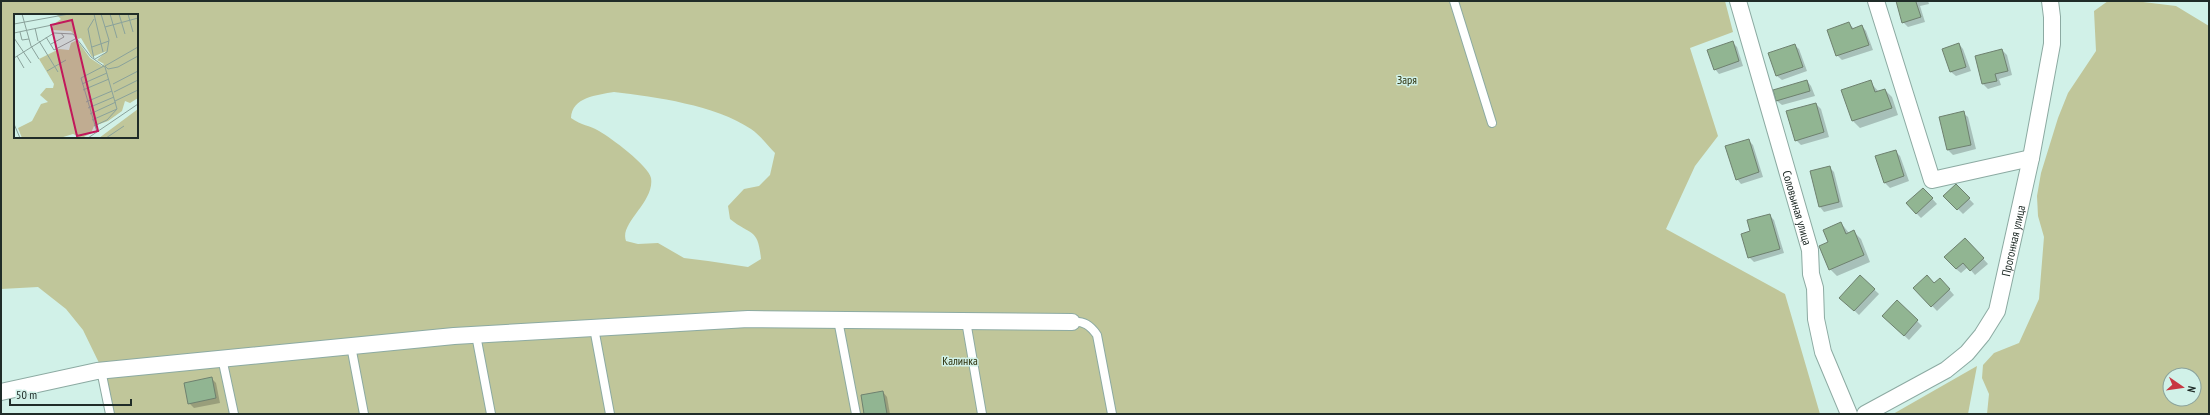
<svg xmlns="http://www.w3.org/2000/svg" width="2210" height="415" font-family="'PT Sans Narrow',sans-serif">
<rect width="100%" height="100%" fill="#d1f1e8"/>
<g fill="#c0c69a" fill-rule="evenodd">
<path d="M1 1H1725L1733 32 1690 48 1718 136 1695 166 1666 229 1785 294 1820 414H106L100 365 83 330 66 309 38 287 1 289ZM15 15H137V137H15ZM614 92C656 97 715 105 751 129 760 135 768 146 775 153L770 175 759 186 744 189 728 206 730 219C751 236 758 227 761 259L748 267 708 261 684 258 658 243 638 244 626 241C619 223 655 202 651 178 649 166 610 137 599 131 589 125 582 126 571 118 572 97 597 95 614 92Z"/>
<path d="M2108 1H2135L2176 6 2209 26V414H1987L1989 394 1982 378 1983 365 1994 353 2019 343 2039 299 2044 237 2038 216 2037 196 2041 173 2058 118 2068 93 2096 51 2094 11ZM2170 375H2194V399H2170Z"/>
<polygon points="1977,366 1968,414 1893,414"/>
</g>
<g fill="#0003">
<polygon points="1897,1 1928,1 1929,4 1920,6 1925,22 1908,27 1903,22"/>
<polygon points="1849,23 1854,29 1862,26 1866,31 1873,50 1842,60 1837,55"/>
<polygon points="1732,42 1737,47 1743,66 1719,74 1715,69"/>
<polygon points="1959,44 1963,49 1971,71 1956,76 1951,72"/>
<polygon points="1794,45 1799,49 1807,71 1782,80 1777,76"/>
<polygon points="2002,50 2007,55 2012,75 1999,79 2001,85 1988,89 1983,84 1976,57"/>
<polygon points="1807,81 1811,86 1815,96 1782,105 1777,101 1774,91"/>
<polygon points="1870,82 1879,92 1885,90 1892,97 1898,115 1860,128 1853,121"/>
<polygon points="1816,104 1821,109 1829,137 1801,145 1796,140"/>
<polygon points="1963,113 1968,117 1976,149 1953,155 1948,150 1940,118"/>
<polygon points="1748,140 1753,145 1763,177 1741,184 1737,179"/>
<polygon points="1895,151 1900,156 1909,181 1890,188 1885,183 1876,157"/>
<polygon points="1829,167 1834,172 1843,207 1824,212 1820,207 1811,171"/>
<polygon points="1956,185 1974,204 1963,214 1945,196"/>
<polygon points="1928,194 1937,204 1921,218 1916,213"/>
<polygon points="1769,215 1774,220 1784,253 1754,262 1749,257 1751,232"/>
<polygon points="1841,223 1849,233 1854,232 1861,239 1870,262 1837,276 1830,269 1830,242"/>
<polygon points="1970,244 1988,264 1975,275 1968,267 1961,273 1956,269"/>
<polygon points="1860,276 1879,294 1859,315 1841,298"/>
<polygon points="1940,279 1954,295 1937,311 1915,288 1934,284"/>
<polygon points="1897,301 1922,326 1909,340 1888,321"/>
<polygon points="211,378 216,383 220,403 194,408 189,403"/>
<polygon points="883,392 887,397 890,414 865,414"/>
</g>
<g fill="#91b592" stroke="#6e816f">
<polygon points="1896,1 1918,1 1916,2 1921,17 1902,23"/>
<polygon points="1849,22 1852,29 1862,25 1869,45 1836,56 1827,30"/>
<polygon points="1733,41 1739,61 1714,70 1707,50"/>
<polygon points="1959,43 1966,67 1950,72 1942,49"/>
<polygon points="1795,44 1803,67 1776,76 1768,53"/>
<polygon points="2002,49 2008,71 1995,74 1997,81 1982,84 1975,56"/>
<polygon points="1807,80 1810,91 1776,101 1773,90"/>
<polygon points="1871,80 1875,92 1885,89 1892,108 1852,121 1841,90"/>
<polygon points="1816,103 1824,132 1795,141 1786,111"/>
<polygon points="1964,111 1971,145 1947,150 1939,117"/>
<polygon points="1749,139 1759,172 1736,180 1725,146"/>
<polygon points="1896,150 1904,176 1884,183 1875,156"/>
<polygon points="1830,166 1839,202 1819,207 1810,171"/>
<polygon points="1956,184 1970,198 1957,210 1943,196"/>
<polygon points="1923,188 1933,198 1916,214 1906,203"/>
<polygon points="1770,214 1780,249 1748,258 1741,234 1750,231 1747,220"/>
<polygon points="1841,222 1846,234 1854,230 1864,255 1829,270 1819,246 1828,242 1823,230"/>
<polygon points="1965,238 1984,258 1970,271 1963,263 1956,269 1944,257"/>
<polygon points="1860,275 1875,289 1854,311 1839,298"/>
<polygon points="1927,275 1934,283 1940,278 1950,289 1931,307 1913,288"/>
<polygon points="1897,300 1918,320 1904,336 1882,316"/>
<polygon points="212,377 216,398 188,404 184,383"/>
<polygon points="883,391 887,414 864,414 861,395"/>
</g>
<g fill="none" stroke-linecap="round" stroke-linejoin="round">
<defs>
<g id="service">
<polyline points="1454,1 1492,123"/>
<polyline points="838,320 856,414"/>
<polyline points="966,321 982,414"/>
<path d="M1072 322C1084 321 1090 325 1097 335L1112 414"/>
<polyline points="594,328 610,414"/>
<polyline points="476,335 491,414"/>
<polyline points="351,346 364,414"/>
<polyline points="222,358 234,414"/>
<polyline points="101,370 110,414"/>
</g>
<g id="minor">
<path id="s1" d="M1738 1 1810 250 1811 274 1815 288 1816 319 1823 352 1849 414"/>
<polyline points="1876,1 1932,180 2031,158"/>
<polyline points="1,392 97,371 454,336 748,319 1072,322"/>
<path id="s2" d="M1865 414 1946 370 1967 353 1982 335 1997 311 2031 158 2052 44V17L2050 1"/>
</g>
</defs>
<use href="#service" stroke="#8caaa2" stroke-width="10"/>
<use href="#minor" stroke="#8caaa2" stroke-width="18"/>
<use href="#service" stroke="#fff" stroke-width="8"/>
<use href="#minor" stroke="#fff" stroke-width="16"/>
</g>
<g text-anchor="middle" dominant-baseline="central" stroke-width="3" stroke-linejoin="round" paint-order="stroke">
<g font-size="12" fill="#2d300b" stroke="#d1f1e8">
<text x="1407" y="79">Заря</text>
<text x="960" y="360">Калинка</text>
</g>
<g font-size="12" fill="#202c28" stroke="#d1f1e8">
<text stroke="none"><textPath href="#s1" startOffset="215">Соловьиная улица</textPath></text>
<text stroke="none"><textPath href="#s2" startOffset="243">Прогонная улица</textPath></text>
</g>
</g>
<g transform="translate(14 14)">
<rect width="124" height="124" fill="#d1f1e8"/>
<path d="M42 0H124V84L116 89 111 87 108 97 94 107 80 112 77 119 68 124 59 120 46 124H8L4 114 18 107 27 90 34 88 26 81 32 74H39L40 70 25 45 45 35 55 36 57 29 63 26 76 44 88 52 90 50 83 46 93 37 78 43 67 24 64 25 57 17 38 16 39 11 47 5ZM124 95V124H85Z" fill="#c0c69a"/>
<path fill="none" stroke="#8aa29b" stroke-width="1" d="M8 0 17 32 25 45M80 0 89 38M96 0 103 24M105 0 111 20M114 0 119 18M80 5 74 15 80 45M0 10 55 0M91 13 124 4M21 14 24 27M6 18 8 26 15 25M0 19 38 11M32 23 40 36 63 24M0 24 17 49M25 27 44 58M37 30 50 23 47 19M78 33 95 27M124 33 91 52 94 55 104 53 124 42M3 42 10 54M0 44 40 19 59 20 77 43 91 53 103 95 93 106 80 112M81 45 93 38 95 26 87 0M33 57 52 46M68 70 93 59M99 70 124 57M69 76 95 65M100 78 124 66M101 87 124 76M72 88 98 77M74 94 100 83M76 100 102 88M78 106 103 95M0 110 6 124M83 118 67 64 90 52M74 124 124 90M92 124 110 112"/>
<path fill="#c2185b" fill-opacity="0.15" stroke="#c2185b" stroke-width="2" d="M58 6 84 117 63 122 37 11Z"/>
<rect width="124" height="124" fill="none" stroke="#202c28" stroke-width="2"/>
</g>
<rect width="2210" height="415" fill="none" stroke="#202c28" stroke-width="4"/>
<g transform="translate(2182 387) rotate(103)"><circle r="19" fill="#d1f1e8" stroke="#8aa29b"/>
<path d="M0-3L7 15L0 10L-7 15Z" fill="#c83843"/>
<text y="-6" font-size="11" font-weight="bold" text-anchor="middle" fill="#202c28">N</text>
</g>
<path d="M10 399v6h121v-6" fill="none" stroke="#202c28" stroke-width="2"/>
<text x="16" y="399" font-size="12" fill="#202c28" stroke="#d1f1e8" stroke-width="3" paint-order="stroke">50 m</text>
</svg>
